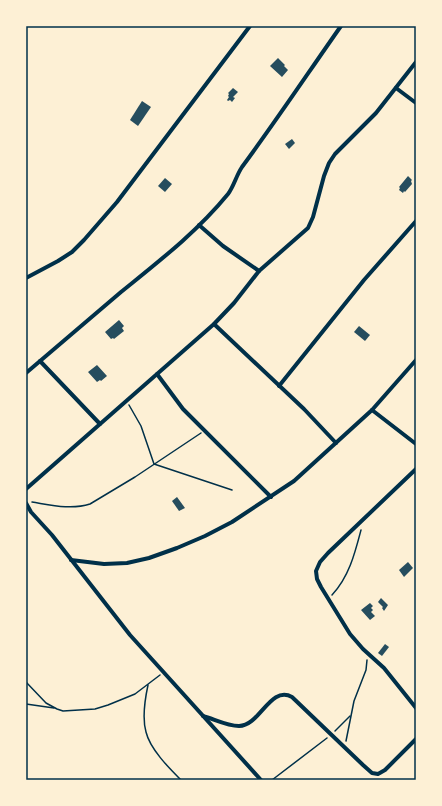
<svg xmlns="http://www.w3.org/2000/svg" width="442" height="806" font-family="Manrope,sans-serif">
<rect width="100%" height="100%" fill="#fdf0d5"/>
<g fill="#264d5e">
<polygon points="278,58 285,65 284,66 288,70 282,77 270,66"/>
<polygon points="233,88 238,92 233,97 235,98 232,102 230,100 228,101 227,100 229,97 228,96 229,94 228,93"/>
<polygon points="142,101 151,107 138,126 130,120"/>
<polygon points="292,139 295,143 289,149 285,144"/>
<polygon points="408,176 412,180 411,181 412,184 405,192 404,191 403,193 399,190 400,188 399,187"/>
<polygon points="165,178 172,184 165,192 158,186"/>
<polygon points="119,320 124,326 122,328 124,331 114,339 113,338 111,339 105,332"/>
<polygon points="359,326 370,335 365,341 354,332"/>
<polygon points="97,365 107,376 101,381 100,380 97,382 88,372"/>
<polygon points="177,497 185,508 179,511 172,501"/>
<polygon points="408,562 413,568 404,577 399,570"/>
<polygon points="381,598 388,605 384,611 382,608 383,607 378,602"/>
<polygon points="370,603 373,606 371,608 373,610 371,612 375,616 370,620 361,610"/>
<polygon points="385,644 389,647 382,656 378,653"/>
</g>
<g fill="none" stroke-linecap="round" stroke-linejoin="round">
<g stroke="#003049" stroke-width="1.5">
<polyline points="129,405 141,426 154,464 232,490"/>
<path d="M32 502C51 505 71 510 90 504L135 477 201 433"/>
<path d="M332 595C349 577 355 553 361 530"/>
<polyline points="26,682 46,703 57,709 63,711 95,709 108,705 135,694 160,675"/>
<path d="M148 685C145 699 142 718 146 732 150 749 169 768 181 780"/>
<polyline points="26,704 54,708"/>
<polyline points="335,731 350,716"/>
<polyline points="346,741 354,701 366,670 367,660"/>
<polyline points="272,780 327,738"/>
</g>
<g stroke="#003049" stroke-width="4">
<polyline points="396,88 416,103"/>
<polyline points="199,225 223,246 259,271"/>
<polyline points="26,278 58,261 72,252 84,240 117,202 250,26"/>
<polyline points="214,324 304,409 336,443"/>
<polyline points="40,361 100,424"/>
<path d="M26 373C58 346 89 319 121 292 158 262 197 232 228 194 234 186 236 176 242 167 276 121 308 73 341 26"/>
<polyline points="157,374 183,409 271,497"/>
<polyline points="279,386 364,280 416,221"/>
<polyline points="372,410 416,444"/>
<polyline points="416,469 328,553 320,562 316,571 317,579 321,587 350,634 363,649 384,668 416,708"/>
<polyline points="26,489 214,324 234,303 259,271 308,228 313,217 324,176 329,163 335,154 376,113 416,62"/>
<polyline points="26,503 31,512 52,535 130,635 261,780"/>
<polyline points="71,560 104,564 127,563 149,558 177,548 205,536 232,522 294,481 372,410 416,360"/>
<path d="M203 716C214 719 227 726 239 726 260 726 270 685 292 697L363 765 372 773 378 774 385 770 416 739"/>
</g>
</g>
<rect width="442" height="806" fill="none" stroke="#fdf0d5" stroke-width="54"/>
<rect x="27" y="27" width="388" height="752" fill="none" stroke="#003049" stroke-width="1.5"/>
</svg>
